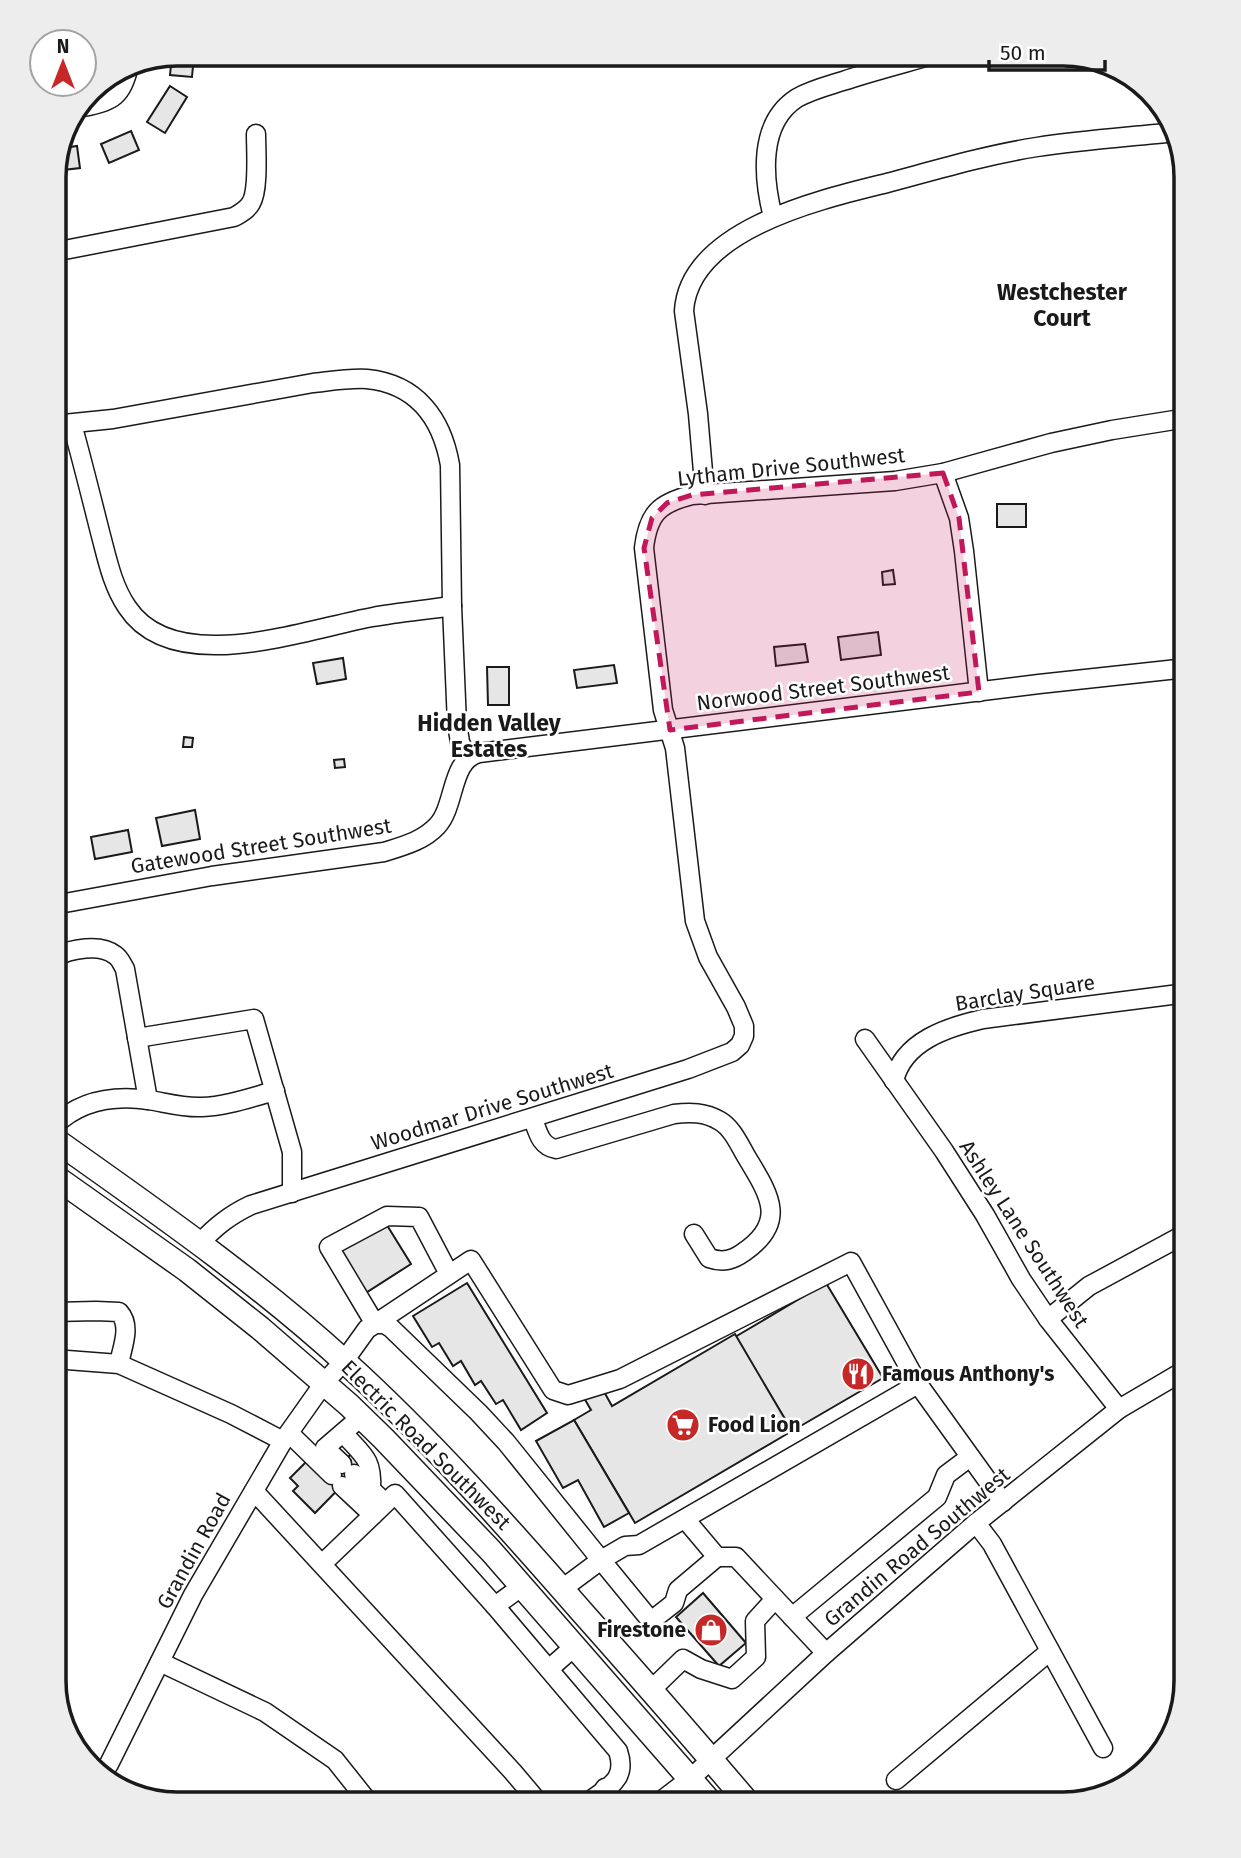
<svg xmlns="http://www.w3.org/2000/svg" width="1241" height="1858" font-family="'Fira Sans',sans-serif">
<rect width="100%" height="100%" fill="#fff"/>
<g fill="#e6e6e6" stroke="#1a1a1a" stroke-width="2">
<polygon points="177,54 194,54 192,77 170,75 172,55"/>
<polygon points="170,86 187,97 165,133 147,122"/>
<polygon points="131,131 139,150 109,163 101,144"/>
<polygon points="77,146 80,168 54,171 64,148"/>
<rect x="997" y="504" width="29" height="23"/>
<polygon points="893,570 895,584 883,585 882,572"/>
<polygon points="878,632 881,655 841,660 838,637"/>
<polygon points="805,644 808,662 776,666 774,647"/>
<polygon points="343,658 346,679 317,684 313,663"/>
<polygon points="614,665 617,683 577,688 574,670"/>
<polygon points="487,667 509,667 509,705 488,705"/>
<polygon points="184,737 193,738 192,747 183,747"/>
<polygon points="344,759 345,767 335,768 334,760"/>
<polygon points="195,810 200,839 162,846 156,818"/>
<polygon points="128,830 132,852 95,859 91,837"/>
<polygon points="385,1222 411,1264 364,1294 337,1252"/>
<polygon points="467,1283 547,1413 521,1430 503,1400 496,1404 481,1381 475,1385 461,1361 453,1366 439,1343 432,1347 413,1316"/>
<polygon points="826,1283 883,1378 792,1431 735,1337"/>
<polygon points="735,1334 792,1431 635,1523 574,1420 591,1410 584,1398 602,1388 612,1406"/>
<polygon points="574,1420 629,1513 604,1527 578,1480 563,1488 536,1441"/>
<polygon points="353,1452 364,1463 315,1513 293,1491 298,1486 290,1478 307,1461 326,1480"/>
<polygon points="703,1593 746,1643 719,1666 676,1617"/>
</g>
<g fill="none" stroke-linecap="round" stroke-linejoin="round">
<defs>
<g id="minor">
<path d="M83 107C113 102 123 95 129 65"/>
<path d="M773 217C763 178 758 123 797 98 811 90 827 86 843 81 873 71 905 63 936 54"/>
<path d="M54 252 234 217C241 213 247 210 251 203 259 190 256 150 256 134"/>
<path d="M72 424C82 460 91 496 100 532 107 558 112 585 127 607 174 679 306 629 373 617 399 612 426 610 452 606"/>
<path d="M54 425 113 419 313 383C331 381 349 378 367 379 417 384 442 419 450 465L452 606 457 724 460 742 467 758"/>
<polyline points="943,473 959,518 964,551 979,692"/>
<path d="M705 495 698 414 684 311C689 229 822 199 887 183 936 170 986 155 1037 147 1083 140 1129 137 1175 132"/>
<path d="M54 905 212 876 384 852C403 846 423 841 437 826 456 806 450 760 479 753L1039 684 1187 668"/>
<path d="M54 957C71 949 100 943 115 955 120 958 122 964 125 969L148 1100"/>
<polyline points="137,1038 254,1019 292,1152 292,1193"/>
<polyline points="865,1039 944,1151 985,1215 1021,1279 1048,1319 1119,1409"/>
<path d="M894 1081C903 1041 948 1027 983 1019L1187 993"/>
<path d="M533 1119C538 1132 540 1146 556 1149L674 1114C690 1112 705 1112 720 1121 732 1128 739 1144 746 1156 768 1193 789 1221 744 1252 733 1260 723 1263 709 1258L694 1234"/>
<path d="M54 1126C80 1100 114 1095 149 1100 167 1103 184 1108 202 1107 227 1106 252 1097 275 1091"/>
<path d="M200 1243C216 1226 230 1215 251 1205L688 1069 732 1052 740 1045 744 1036V1026L736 1007 708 957 695 921 675 748 663 710 644 548C648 514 659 503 692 495L895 481 943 473 1051 443 1112 430 1187 418"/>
<polyline points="449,1274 419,1217 387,1216 329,1247 375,1324 471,1260 553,1390 568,1395 620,1379 851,1262 918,1384"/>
<path d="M54 1312 96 1311 119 1312C132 1326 122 1347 119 1364"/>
<polyline points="1048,1319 1089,1286 1187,1233"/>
<polyline points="54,1359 119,1364 231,1414 283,1441"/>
<polyline points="289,1433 332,1475"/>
<path d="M343 1433C363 1455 373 1459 371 1490"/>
<polyline points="342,1464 325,1448 361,1417"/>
<polyline points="354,1474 378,1496"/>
<polyline points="342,1486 373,1515"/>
<polyline points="254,1491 513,1772 540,1804"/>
<polyline points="685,1519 717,1557 736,1557 826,1653"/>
<polyline points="976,1523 992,1544 1103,1748"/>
<polyline points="322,1564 395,1494 495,1606 521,1587"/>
<polyline points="562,1589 601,1560 651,1621 674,1603 678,1590 717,1557"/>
<path d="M495 1606 618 1751C628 1781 607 1787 586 1804"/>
<polyline points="792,1617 937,1497 946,1475 970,1457"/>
<polyline points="160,1662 265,1712 335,1760 370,1804"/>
<polyline points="549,1669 574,1647"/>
<polyline points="651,1690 683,1659 701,1669 732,1679 756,1657 755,1621 775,1599"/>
<polyline points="102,1774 109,1764 193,1595 283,1441 324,1383 344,1361 367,1329 375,1324 384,1324 391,1328 479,1413 506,1442 601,1560 625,1546 639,1545 918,1384 1003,1502"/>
<polyline points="896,1780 1050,1651"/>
<polyline points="605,1788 618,1804"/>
<polyline points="657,1804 691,1778 826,1653 976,1523 1119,1409 1187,1369"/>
</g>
<g id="major">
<path d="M54 1139C154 1210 254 1279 345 1362 430 1439 506 1525 582 1612 638 1675 694 1739 749 1804"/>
<polyline points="54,1176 187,1270 260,1328 349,1405 384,1439 491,1551 712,1804"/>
</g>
</defs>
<use href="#minor" stroke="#1a1a1a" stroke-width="21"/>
<use href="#major" stroke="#1a1a1a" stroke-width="26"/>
<use href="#minor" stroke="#fff" stroke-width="18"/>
<use href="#major" stroke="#fff" stroke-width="23"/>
</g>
<path fill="#c2185b" fill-opacity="0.2" stroke="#c2185b" stroke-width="5" stroke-dasharray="14 9" stroke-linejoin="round" d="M943 473 959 518 979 692 670 730 644 548 652 518 667 503 692 495Z"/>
<defs>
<symbol id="restaurant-disc" viewBox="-11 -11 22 22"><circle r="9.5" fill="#c62828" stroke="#fff"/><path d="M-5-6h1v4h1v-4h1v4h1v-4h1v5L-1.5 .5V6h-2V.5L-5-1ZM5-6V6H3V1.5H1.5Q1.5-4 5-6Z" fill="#fff"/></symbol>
<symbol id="supermarket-disc" viewBox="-11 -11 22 22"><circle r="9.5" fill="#c62828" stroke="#fff"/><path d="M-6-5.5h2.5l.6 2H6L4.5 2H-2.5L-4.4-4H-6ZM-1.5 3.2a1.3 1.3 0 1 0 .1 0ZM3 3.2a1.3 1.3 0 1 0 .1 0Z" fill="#fff"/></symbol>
<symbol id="shop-disc" viewBox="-11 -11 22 22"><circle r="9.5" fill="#c62828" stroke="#fff"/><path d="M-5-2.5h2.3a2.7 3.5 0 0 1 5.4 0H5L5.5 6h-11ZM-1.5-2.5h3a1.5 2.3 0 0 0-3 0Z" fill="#fff"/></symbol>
</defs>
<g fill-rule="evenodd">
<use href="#restaurant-disc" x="839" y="1355" width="38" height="38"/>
<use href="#supermarket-disc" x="664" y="1406" width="38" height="38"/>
<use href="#shop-disc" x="692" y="1611" width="38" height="38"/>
</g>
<g text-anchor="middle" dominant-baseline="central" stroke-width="5" stroke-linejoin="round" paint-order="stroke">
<g font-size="21" fill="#1a1a1a" stroke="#fff">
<text transform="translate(791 467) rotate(-6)">Lytham Drive Southwest</text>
<text transform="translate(823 688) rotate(-7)">Norwood Street Southwest</text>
<text transform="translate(261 846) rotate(-9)">Gatewood Street Southwest</text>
<text transform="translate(1025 993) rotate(-9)">Barclay Square</text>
<text transform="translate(492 1107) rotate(-17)">Woodmar Drive Southwest</text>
<text transform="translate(1024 1234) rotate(57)">Ashley Lane Southwest</text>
<text transform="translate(426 1445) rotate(45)">Electric Road Southwest</text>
<text transform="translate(917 1547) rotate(-40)">Grandin Road Southwest</text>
<text transform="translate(194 1551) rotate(-61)">Grandin Road</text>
</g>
<g font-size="21" font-weight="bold" fill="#1a1a1a" stroke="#fff" text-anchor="start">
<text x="882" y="1374">Famous Anthony's</text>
<text x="708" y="1425">Food Lion</text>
<text x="686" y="1630" text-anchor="end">Firestone</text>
</g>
<g font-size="23" font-weight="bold" fill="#1a1a1a" stroke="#fff">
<text x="1062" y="292">Westchester<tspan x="1062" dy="26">Court</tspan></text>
<text x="489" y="723">Hidden Valley<tspan x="489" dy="26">Estates</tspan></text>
</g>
</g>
<path d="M0 0H1241V1858H0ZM177 66H1063A111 111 0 0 1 1174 177V1681A111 111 0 0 1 1063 1792H177A111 111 0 0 1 66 1681V177A111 111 0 0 1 177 66Z" fill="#ededed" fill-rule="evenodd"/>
<path fill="none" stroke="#1a1a1a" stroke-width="3.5" d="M177 66H1063A111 111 0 0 1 1174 177V1681A111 111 0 0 1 1063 1792H177A111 111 0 0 1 66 1681V177A111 111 0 0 1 177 66Z"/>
<g transform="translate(63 63)"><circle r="33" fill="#ffffff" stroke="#a3a3a3" stroke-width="2"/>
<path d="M0-5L12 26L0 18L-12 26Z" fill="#c62828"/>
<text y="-10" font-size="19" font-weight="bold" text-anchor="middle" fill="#1a1a1a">N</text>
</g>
<path d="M989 60v10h116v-10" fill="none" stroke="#1a1a1a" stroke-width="3.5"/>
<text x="1000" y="60" font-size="21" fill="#1a1a1a" stroke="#ffffff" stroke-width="5" paint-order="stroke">50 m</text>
</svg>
